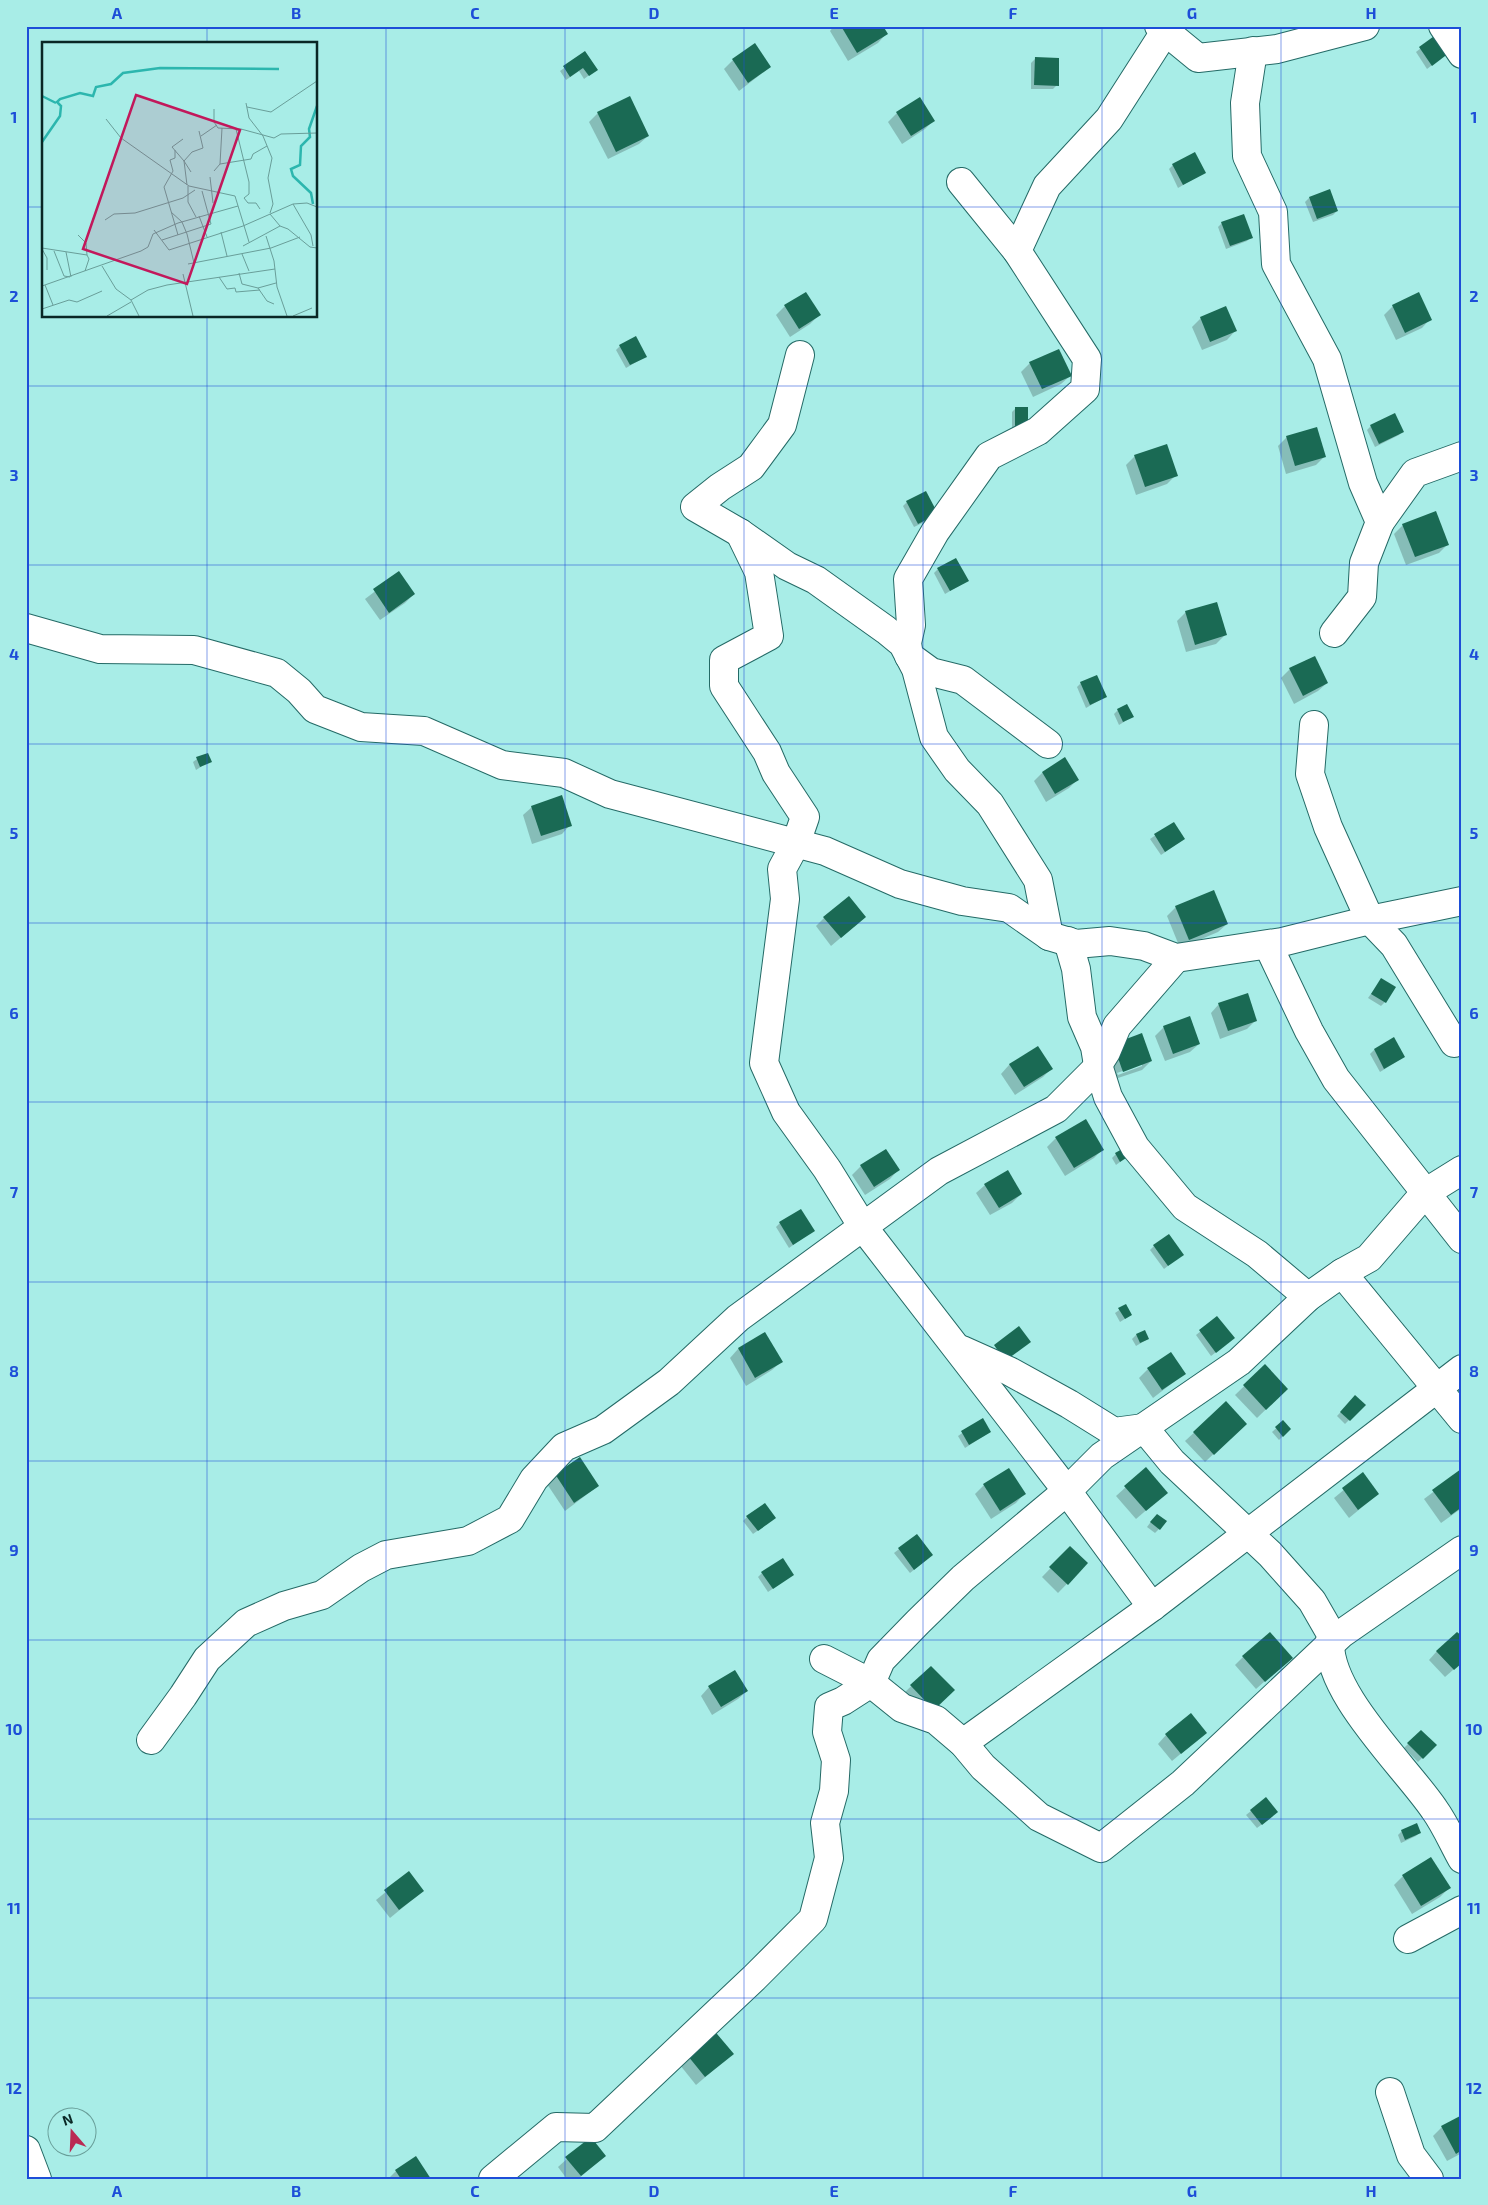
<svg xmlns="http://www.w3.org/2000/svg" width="1488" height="2205" font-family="'Exo 2',sans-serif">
<rect width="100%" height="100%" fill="#a8ede7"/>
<g fill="#0003" fill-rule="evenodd">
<polygon points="834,26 882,26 886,34 878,43 848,61 830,31"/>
<polygon points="1436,36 1448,53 1427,69 1416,52"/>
<polygon points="585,53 596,70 584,79 579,71 566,80 560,71"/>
<polygon points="1035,59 1057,85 1053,89 1031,89 1031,63"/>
<polygon points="733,60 770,67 739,91 724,69"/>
<polygon points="598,113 648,136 639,144 608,159 589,122"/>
<polygon points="897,113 933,121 925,129 902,144 888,122"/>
<polygon points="1173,165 1204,173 1178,188 1169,169"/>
<polygon points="1309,198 1337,211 1333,215 1313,222 1305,202"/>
<polygon points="1222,223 1251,237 1247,241 1226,249 1218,227"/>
<polygon points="785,306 819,315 810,324 790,337 776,315"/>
<polygon points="1393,306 1430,319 1422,328 1396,340 1384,315"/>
<polygon points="1201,318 1235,331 1227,340 1202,350 1192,327"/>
<polygon points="620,346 645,357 626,368 616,350"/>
<polygon points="1030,363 1070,376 1061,384 1033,397 1021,372"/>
<polygon points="1016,408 1027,425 1012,430 1012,412"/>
<polygon points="1371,426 1403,431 1399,435 1375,447 1367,430"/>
<polygon points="1287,437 1324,457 1316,465 1286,474 1278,446"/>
<polygon points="1135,456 1176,475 1167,484 1136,495 1126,465"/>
<polygon points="907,502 933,518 914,527 903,506"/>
<polygon points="1403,525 1447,545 1439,553 1406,565 1394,534"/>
<polygon points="938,569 967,581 945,594 934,573"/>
<polygon points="399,573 414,594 405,603 380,620 365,599"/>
<polygon points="1186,612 1225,635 1216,644 1186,652 1177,621"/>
<polygon points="1314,657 1327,683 1318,691 1294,704 1281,678 1290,669"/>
<polygon points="1081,683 1105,697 1086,708 1077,687"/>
<polygon points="1118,710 1132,717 1119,725 1114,714"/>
<polygon points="197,759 210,761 196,770 193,762"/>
<polygon points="1042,773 1077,780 1069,788 1046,802 1034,781"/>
<polygon points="532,807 570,825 562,834 532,844 523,815"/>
<polygon points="1173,823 1184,839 1161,855 1150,839"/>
<polygon points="1176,907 1227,924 1218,932 1180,948 1167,916"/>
<polygon points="865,917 831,946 816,926 824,918"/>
<polygon points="1378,984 1385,1002 1381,1006 1368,998"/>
<polygon points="1219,1004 1256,1020 1247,1029 1220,1039 1211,1013"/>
<polygon points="1164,1027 1199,1044 1190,1052 1165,1061 1155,1036"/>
<polygon points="1038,1047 1051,1069 1043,1077 1015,1095 1001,1074 1009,1065"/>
<polygon points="1374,1050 1404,1057 1380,1072 1370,1054"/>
<path d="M1105 1053 1151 1061 1142 1070 1115 1079ZM1142 1064V1066L1118 1075 1117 1073Z"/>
<polygon points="1056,1138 1103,1149 1094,1158 1065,1176 1047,1147"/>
<polygon points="1116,1154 1128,1156 1116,1165 1112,1158"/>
<polygon points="861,1166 898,1170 890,1179 865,1195 852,1175"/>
<polygon points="985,1185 1021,1194 1012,1203 990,1215 976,1193"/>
<polygon points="780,1223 813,1231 789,1248 776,1227"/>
<polygon points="1154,1246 1178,1258 1164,1269 1150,1250"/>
<polygon points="1125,1306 1131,1315 1120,1322 1115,1313"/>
<polygon points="1217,1318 1229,1342 1211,1356 1196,1335"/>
<polygon points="765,1334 781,1362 772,1370 746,1386 730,1358 738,1349"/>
<polygon points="1136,1335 1148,1339 1136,1346 1132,1339"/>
<polygon points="1265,1366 1287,1389 1257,1418 1235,1395"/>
<polygon points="1148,1369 1184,1374 1153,1398 1139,1378"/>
<polygon points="1355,1397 1364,1405 1345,1424 1337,1416"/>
<polygon points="1226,1403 1237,1432 1205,1462 1185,1441"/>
<polygon points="982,1419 990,1432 965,1448 958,1436"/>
<polygon points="1283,1422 1290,1429 1279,1440 1272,1432"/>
<polygon points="1146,1469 1157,1501 1136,1519 1116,1496"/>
<polygon points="1461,1471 1462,1508 1441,1523 1424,1499"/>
<polygon points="1363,1474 1378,1494 1349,1518 1334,1498"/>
<polygon points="555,1475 598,1486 565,1511 547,1484"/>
<polygon points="984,1485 1024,1494 1016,1503 991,1519 975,1494"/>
<polygon points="747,1517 775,1518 753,1534 743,1521"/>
<polygon points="1153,1519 1166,1522 1155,1533 1147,1527"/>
<polygon points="917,1535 932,1555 910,1573 894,1553"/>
<polygon points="1070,1548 1087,1563 1058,1593 1042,1577"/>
<polygon points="762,1573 788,1578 768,1592 758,1577"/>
<polygon points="1437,1651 1462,1662 1445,1677 1429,1660"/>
<polygon points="1243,1657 1282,1666 1256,1689 1235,1665"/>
<polygon points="931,1667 925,1717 902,1695"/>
<polygon points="709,1687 747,1691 738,1699 712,1715 701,1696"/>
<polygon points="1421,1731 1435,1745 1418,1762 1404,1748"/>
<polygon points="1166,1735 1196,1741 1172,1761 1158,1744"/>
<polygon points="1266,1799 1273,1816 1257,1828 1246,1815"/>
<polygon points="1402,1831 1420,1832 1416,1836 1401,1843 1398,1835"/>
<polygon points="1431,1859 1449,1888 1440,1897 1412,1914 1394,1885 1403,1876"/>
<polygon points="409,1873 423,1891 390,1918 376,1900"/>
<polygon points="712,2029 723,2062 696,2085 676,2060"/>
<polygon points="1462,2116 1462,2153 1447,2161 1433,2136 1442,2127"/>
<polygon points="590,2138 605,2156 578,2179 567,2179 558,2167"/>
<polygon points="415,2158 430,2179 388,2179 396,2171"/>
</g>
<g fill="#1a6a54">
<polygon points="841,26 883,26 888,34 857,53"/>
<polygon points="1437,34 1449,53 1432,66 1419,47"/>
<polygon points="755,43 771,67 748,83 732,59"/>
<polygon points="585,51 598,70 589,76 583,68 570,77 563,66"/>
<polygon points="1035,57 1059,58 1059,86 1034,85"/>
<polygon points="630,96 649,136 616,152 597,112"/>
<polygon points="920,97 935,121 911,136 896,112"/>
<polygon points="1195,152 1206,173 1183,185 1172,164"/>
<polygon points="1330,189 1338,211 1317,219 1309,197"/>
<polygon points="1244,214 1253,238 1230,246 1221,222"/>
<polygon points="806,292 821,315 799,329 784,305"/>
<polygon points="1419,292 1432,320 1405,333 1392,305"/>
<polygon points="1226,306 1237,331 1210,342 1200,317"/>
<polygon points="636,336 647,357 630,365 619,345"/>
<polygon points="1059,349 1072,376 1042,389 1029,362"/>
<rect x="1015" y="407" width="13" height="19"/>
<polygon points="1395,413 1404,432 1379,444 1370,425"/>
<polygon points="1317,427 1326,457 1295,466 1286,436"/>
<polygon points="1167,444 1178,476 1145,487 1134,455"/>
<polygon points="926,491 938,514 918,524 906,501"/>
<polygon points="1436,511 1449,545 1415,557 1402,524"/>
<polygon points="956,558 969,581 950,591 937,568"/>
<polygon points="399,571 415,594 389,613 373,589"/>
<polygon points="1217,602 1227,635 1195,645 1185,611"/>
<polygon points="1315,656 1328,683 1303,696 1289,668"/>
<polygon points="1097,675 1107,697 1090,705 1080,682"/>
<polygon points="1127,704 1134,717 1123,722 1117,709"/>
<polygon points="208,753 212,762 200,767 196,757"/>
<polygon points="1065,757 1079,780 1055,794 1042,772"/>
<polygon points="562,795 572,826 541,836 531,806"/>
<polygon points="1174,822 1185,839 1165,852 1154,834"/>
<polygon points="1214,890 1228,924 1189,940 1175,906"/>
<polygon points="849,896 866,917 841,938 823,917"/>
<polygon points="1381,978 1396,987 1386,1003 1371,994"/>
<polygon points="1248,993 1257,1021 1228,1031 1218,1003"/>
<polygon points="1190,1016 1200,1044 1173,1054 1163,1026"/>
<polygon points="1142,1033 1152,1061 1123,1072 1113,1044"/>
<polygon points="1394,1037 1405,1057 1384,1069 1374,1049"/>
<polygon points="1038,1046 1053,1069 1024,1087 1009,1064"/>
<polygon points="1086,1119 1104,1150 1074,1168 1055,1137"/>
<polygon points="1124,1148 1129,1156 1120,1162 1115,1153"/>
<polygon points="886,1149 900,1170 874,1187 860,1165"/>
<polygon points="1008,1170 1022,1194 999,1208 984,1184"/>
<polygon points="801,1209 815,1231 793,1245 779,1222"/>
<polygon points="1169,1234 1184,1255 1168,1266 1153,1245"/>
<polygon points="1126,1304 1132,1315 1125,1319 1118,1308"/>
<polygon points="1217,1316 1235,1338 1216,1353 1199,1330"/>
<polygon points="1019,1326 1031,1342 1005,1361 994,1345"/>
<polygon points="1145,1330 1149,1339 1140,1343 1136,1334"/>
<polygon points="765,1332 783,1362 755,1378 738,1348"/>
<polygon points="1171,1352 1186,1374 1162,1390 1147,1368"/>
<polygon points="1265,1364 1288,1389 1266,1410 1243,1385"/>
<polygon points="1355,1395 1366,1405 1350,1421 1340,1412"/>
<polygon points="1226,1401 1247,1424 1214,1455 1193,1432"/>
<polygon points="983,1418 991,1432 969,1445 961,1431"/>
<polygon points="1283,1420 1291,1429 1283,1437 1275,1427"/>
<polygon points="580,1457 599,1486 574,1503 555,1474"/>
<polygon points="1146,1467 1168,1493 1146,1511 1124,1486"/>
<polygon points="1009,1468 1026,1494 1000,1511 983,1484"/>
<polygon points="1461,1469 1462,1507 1451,1515 1432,1490"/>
<polygon points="1363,1472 1379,1494 1358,1510 1342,1488"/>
<polygon points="765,1503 776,1518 758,1531 746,1516"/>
<polygon points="1157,1514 1167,1521 1160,1530 1150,1522"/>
<polygon points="917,1534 933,1555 914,1570 898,1548"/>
<polygon points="1070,1546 1088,1563 1068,1585 1049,1567"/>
<polygon points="783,1558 794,1575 773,1589 761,1572"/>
<polygon points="1270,1632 1293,1658 1265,1682 1242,1656"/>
<polygon points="1457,1632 1462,1636 1462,1663 1454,1670 1436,1651"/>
<polygon points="931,1666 955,1690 934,1710 910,1685"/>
<polygon points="735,1670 748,1691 721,1707 708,1686"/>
<polygon points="1191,1713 1207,1733 1181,1754 1165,1734"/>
<polygon points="1421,1730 1437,1745 1423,1759 1407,1743"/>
<polygon points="1266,1797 1278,1812 1262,1825 1250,1810"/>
<polygon points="1417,1823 1421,1833 1405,1840 1401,1830"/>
<polygon points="1431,1857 1451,1888 1421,1906 1402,1875"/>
<polygon points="409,1871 424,1891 399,1910 384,1890"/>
<polygon points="712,2028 734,2054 705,2077 684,2051"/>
<polygon points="1462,2115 1462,2150 1456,2154 1441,2126"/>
<polygon points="591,2137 606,2156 581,2176 565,2157"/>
<polygon points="416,2156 431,2179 401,2179 395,2170"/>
</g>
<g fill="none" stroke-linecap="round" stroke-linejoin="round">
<defs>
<g id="minor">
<polyline points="1159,26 1198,58 1277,49 1365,26"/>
<polyline points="1443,26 1462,54"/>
<polyline points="1253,51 1245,103 1247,156 1273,212 1276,264 1327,359 1363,483 1380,522 1364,563 1362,597 1334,633"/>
<polyline points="961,182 1017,251 1087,359 1085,389 1038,431 989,456 935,532 908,579 911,625 907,643 909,656 931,672 963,680 1048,744"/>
<polyline points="1017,251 1047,186 1109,119 1166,30"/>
<polyline points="800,355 782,425 751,467 720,487 695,507 740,533 787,566 816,580 886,630 903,644 916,669 934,737 957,770 990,804 1038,880 1049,936"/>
<polyline points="1380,522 1415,473 1462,456"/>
<polyline points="740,533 759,572 769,636 724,660 724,686 767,752 776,773 805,817 796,843 782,869 785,899 764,1063 786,1112 827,1169 863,1227 1067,1491 1152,1607"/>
<polyline points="26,628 100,649 194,650 277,673 299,691 315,709 361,727 424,731 502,765 564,773 610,794 825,851 900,884 962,901 1009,908 1049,936 1076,944 1110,941 1144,946 1176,958 1282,942 1370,920 1462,901"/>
<polyline points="1314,725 1310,774 1328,827 1370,920 1394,945 1454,1043"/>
<polyline points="1068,941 1076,969 1082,1017 1095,1047 1098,1065 1108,1097 1135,1147 1185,1207 1257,1254 1308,1297"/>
<polyline points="1268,945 1309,1031 1336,1079 1462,1239"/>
<polyline points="1342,1273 1462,1419"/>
<path d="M962 1350 1009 1371 1069 1404 1114 1432 1144 1428 1172 1462 1270 1554 1312 1601 1331 1634C1320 1687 1405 1766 1434 1809 1445 1824 1453 1843 1462 1859"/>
<polyline points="824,1659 871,1683 902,1708 936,1720 963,1743 983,1767 1039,1817 1101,1848 1183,1783 1341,1634 1462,1550"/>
<polyline points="151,1740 183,1696 207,1659 246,1623 284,1606 322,1595 361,1568 386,1555 468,1541 510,1519 534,1479 564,1447 603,1430 669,1382 738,1318 939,1171 1056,1109 1094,1071 1106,1052 1117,1026 1176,958"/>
<polyline points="963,1743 1152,1607 1462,1369"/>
<polyline points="1408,1939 1462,1910"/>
<polyline points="1390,2092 1411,2155 1429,2179"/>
<polyline points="26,2150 37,2179"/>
<polyline points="493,2179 556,2127 595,2128 754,1978 813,1919 829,1858 825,1823 834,1791 836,1760 827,1732 829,1707 843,1701 871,1683 881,1660 918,1622 963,1578 1067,1491 1102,1456 1239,1362 1308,1297 1342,1273 1369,1258 1425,1193 1462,1170"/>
</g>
</defs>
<use href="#minor" stroke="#246a66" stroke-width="30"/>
<use href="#minor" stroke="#fff" stroke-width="28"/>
</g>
<path fill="none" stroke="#1d4ed8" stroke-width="1" stroke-opacity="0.55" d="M207 26V44M386 26V2179M565 26V2179M744 26V2179M923 26V2179M1102 26V2179M1281 26V2179M26 207H44M316 207H1462M207 316V2179M26 386H1462M26 565H1462M26 744H1462M26 923H1462M26 1102H1462M26 1282H1462M26 1461H1462M26 1640H1462M26 1819H1462M26 1998H1462"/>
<g transform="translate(42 42)">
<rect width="275" height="275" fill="#a8ede7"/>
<path fill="none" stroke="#2cb6ae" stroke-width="2.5" d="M0 54 14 61M0 100 18 74 19 64 15 60 18 57 38 51 51 54 54 45 69 42 81 31 118 26 237 27M271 162 269 151 251 134 249 127 258 123 259 104 268 95 267 87 275 64"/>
<path fill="none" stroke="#699e99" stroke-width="1" d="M204 61 207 76 221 94 230 116 226 136 231 162 228 171M205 65 229 70 275 39M172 67V80L176 86 199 87 232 96 239 92 275 91M64 77 79 96 147 144 193 154 207 200M194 87 207 140V152L202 156 206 161H214L218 167M159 94 175 83M141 97 130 105 142 119 145 143M133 108V116L128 118 131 129 122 145 136 193M178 122 209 117 211 112 225 104M172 129 178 122 180 86M149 130 142 119 150 110 161 106 157 89M168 135 171 161M146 144V160L154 175M251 162 269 193 271 204M129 170 140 180 145 192 152 221M228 172 238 184 246 187 268 205 275 206M157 174 165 195M63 178 72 172 93 171 141 156 153 148M112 188 127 208 201 184 251 162 265 161 275 165M179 190 185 214M36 193 44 201 45 213M224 194 232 219 235 245 245 274M120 198 169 182 160 149M201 204 238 184M0 206 45 213 47 217 43 229M0 207 5 216V228M12 209 22 234 28 235M24 210 29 235M200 212 207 229M146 222 229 206 258 195M60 224 74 247 89 258 97 274M197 231 200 242 216 246M141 232 151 274M177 235 185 247 193 246 194 250 218 248M3 243 11 263M0 244 99 209 106 205 111 192 136 181 196 164M89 258 106 248 125 243 233 227M232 262 225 259 216 246 234 241M0 267 27 258 35 260 60 249M65 274 89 260M251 274 270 266"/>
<path fill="#c2185b" fill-opacity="0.15" stroke="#c2185b" stroke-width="2.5" d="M94 53 198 88 145 242 41 207Z"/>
<rect width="275" height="275" fill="none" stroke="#0a2725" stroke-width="2.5"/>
</g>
<rect width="1488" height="2205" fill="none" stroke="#a8ede7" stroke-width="55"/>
<g transform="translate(72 2132) rotate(341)"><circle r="24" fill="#a8ede7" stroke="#699e99"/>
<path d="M0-4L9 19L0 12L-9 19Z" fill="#ba2a53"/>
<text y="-8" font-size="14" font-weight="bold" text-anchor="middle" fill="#0a2725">N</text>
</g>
<rect x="28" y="28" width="1432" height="2150" fill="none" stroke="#1d4ed8" stroke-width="2"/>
<g font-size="16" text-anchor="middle" font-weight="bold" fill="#1d4ed8">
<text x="117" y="19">A</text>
<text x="296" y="19">B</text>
<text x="475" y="19">C</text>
<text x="654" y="19">D</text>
<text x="834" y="19">E</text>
<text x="1013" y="19">F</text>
<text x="1192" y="19">G</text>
<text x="1371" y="19">H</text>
<text x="14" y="123">1</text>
<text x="1474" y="123">1</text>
<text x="14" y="302">2</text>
<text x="1474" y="302">2</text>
<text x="14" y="481">3</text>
<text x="1474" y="481">3</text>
<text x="14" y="660">4</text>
<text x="1474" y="660">4</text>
<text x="14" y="839">5</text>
<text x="1474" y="839">5</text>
<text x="14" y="1019">6</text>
<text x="1474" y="1019">6</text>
<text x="14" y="1198">7</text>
<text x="1474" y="1198">7</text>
<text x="14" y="1377">8</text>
<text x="1474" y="1377">8</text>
<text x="14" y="1556">9</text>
<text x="1474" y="1556">9</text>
<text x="14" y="1735">10</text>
<text x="1474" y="1735">10</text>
<text x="14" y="1914">11</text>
<text x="1474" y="1914">11</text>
<text x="14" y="2094">12</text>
<text x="1474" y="2094">12</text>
<text x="117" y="2197">A</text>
<text x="296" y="2197">B</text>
<text x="475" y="2197">C</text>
<text x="654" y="2197">D</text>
<text x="834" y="2197">E</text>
<text x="1013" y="2197">F</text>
<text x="1192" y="2197">G</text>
<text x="1371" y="2197">H</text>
</g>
</svg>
